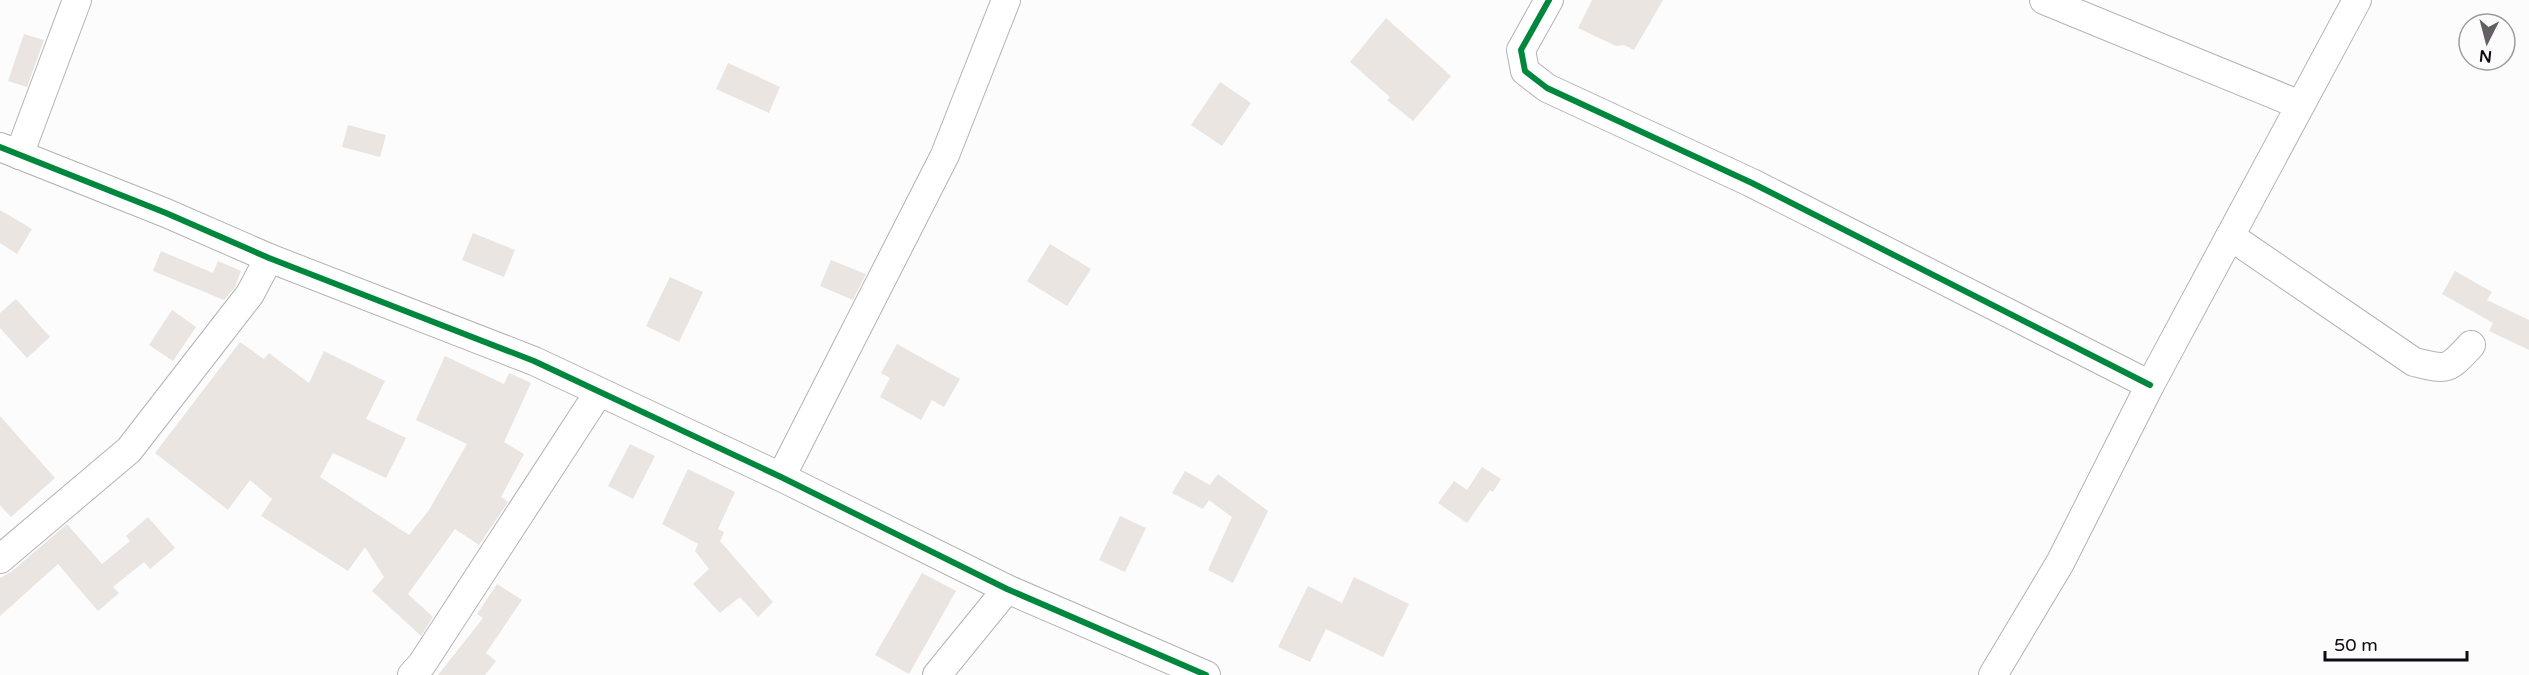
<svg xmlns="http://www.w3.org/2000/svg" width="2529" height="675" font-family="'Varela Round',sans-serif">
<rect width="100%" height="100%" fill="#fcfcfc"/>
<g fill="#eae5e0">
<polygon points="1592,0 1663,0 1634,50 1624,45 1616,46 1578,28"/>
<polygon points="1386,18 1451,76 1413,121 1387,100 1390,97 1350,62"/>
<polygon points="24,34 44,40 27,87 8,81"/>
<polygon points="728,63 780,87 769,113 716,89"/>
<polygon points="1220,82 1251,103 1222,146 1191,125"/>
<polygon points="348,125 386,135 380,157 342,147"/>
<polygon points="0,210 32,229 17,254 0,243"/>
<polygon points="473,233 515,250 504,277 462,260"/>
<polygon points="1050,244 1091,269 1067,306 1027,281"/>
<polygon points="161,251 213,273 218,261 241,271 235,287 224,300 153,271"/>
<polygon points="831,260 866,274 853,300 820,286"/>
<polygon points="2455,271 2492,292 2487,300 2529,320 2529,350 2489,331 2493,323 2442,294"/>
<polygon points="670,277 703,292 679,342 646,326"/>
<polygon points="16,299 50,337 27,358 0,328 0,313"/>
<polygon points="172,310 196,327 173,361 149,345"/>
<polygon points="240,342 264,359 269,353 309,383 324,351 385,381 366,419 406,438 386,478 333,453 320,477 409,535 429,510 467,444 416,420 445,356 504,384 509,373 531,383 504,442 524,454 501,497 508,502 479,545 455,529 408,594 433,617 421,636 372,591 384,577 365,547 348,571 261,516 272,499 250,480 228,510 155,453"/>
<polygon points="897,344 960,379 944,407 932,400 921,420 880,397 890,378 881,373"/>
<polygon points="0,416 55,478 11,517 0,505"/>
<polygon points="630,444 655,456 633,499 608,486"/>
<polygon points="1482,467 1501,479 1493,492 1490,490 1467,523 1438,503 1454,481 1467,490"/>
<polygon points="688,469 735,492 718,529 724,532 720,541 773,602 758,617 740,597 720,613 693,584 709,569 695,551 698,544 662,524"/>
<polygon points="1185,471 1210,485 1218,474 1268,511 1233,583 1208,570 1232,517 1209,500 1203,509 1172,493"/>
<polygon points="1120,516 1146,528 1125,572 1099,560"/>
<polygon points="148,517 175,548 150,569 144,562 113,587 119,593 98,611 58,564 0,616 0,578 11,572 67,524 102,564 130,541 126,536"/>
<polygon points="922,573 956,591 909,674 875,655"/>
<polygon points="1354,577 1409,604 1383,657 1326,629 1310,662 1278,647 1308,586 1342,603"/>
<polygon points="497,584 522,600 486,653 496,661 485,675 438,675 483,618 477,614"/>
</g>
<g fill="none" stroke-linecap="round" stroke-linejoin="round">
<defs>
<g id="minor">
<polyline points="1549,0 1521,50 1525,71 1547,88 1752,183 2150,385"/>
<polyline points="2044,0 2300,105"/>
<polyline points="0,147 166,213 269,258 534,361 781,477 1007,589 1206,675"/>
<polyline points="19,155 77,0"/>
<path d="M2230 236 2414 362C2448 370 2447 371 2471 345"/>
<polyline points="781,477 945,155 1006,0"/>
<polyline points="0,559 129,450 250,294 269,258"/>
<polyline points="412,675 422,664 599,392"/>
<polyline points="937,675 1007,589"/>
<polyline points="1993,675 2060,563 2150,385 2357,0"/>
</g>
</defs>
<use href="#minor" stroke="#b4b2b6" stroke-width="30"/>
<use href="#minor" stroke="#fff" stroke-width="28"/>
<defs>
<g id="cycleway">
<polyline points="1549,0 1521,50 1525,71 1547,88 1752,183 2150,385"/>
<polyline points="0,147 166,213 269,258 534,361 781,477 1007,589 1206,675"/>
</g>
</defs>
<use href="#cycleway" stroke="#fcfcfc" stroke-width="10"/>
<use href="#cycleway" stroke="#00873e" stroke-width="6"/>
</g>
<g transform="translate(2487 42) rotate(186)"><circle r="28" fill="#fcfcfc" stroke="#9e9b9f" stroke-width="1.5"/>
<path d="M0-4.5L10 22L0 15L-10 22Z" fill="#635f65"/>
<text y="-9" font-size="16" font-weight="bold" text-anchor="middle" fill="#100a13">N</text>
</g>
<path d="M2325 651v9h142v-9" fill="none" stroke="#100a13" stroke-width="3"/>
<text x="2334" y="651" font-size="18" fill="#100a13" stroke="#fcfcfc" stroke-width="4.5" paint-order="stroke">50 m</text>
</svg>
